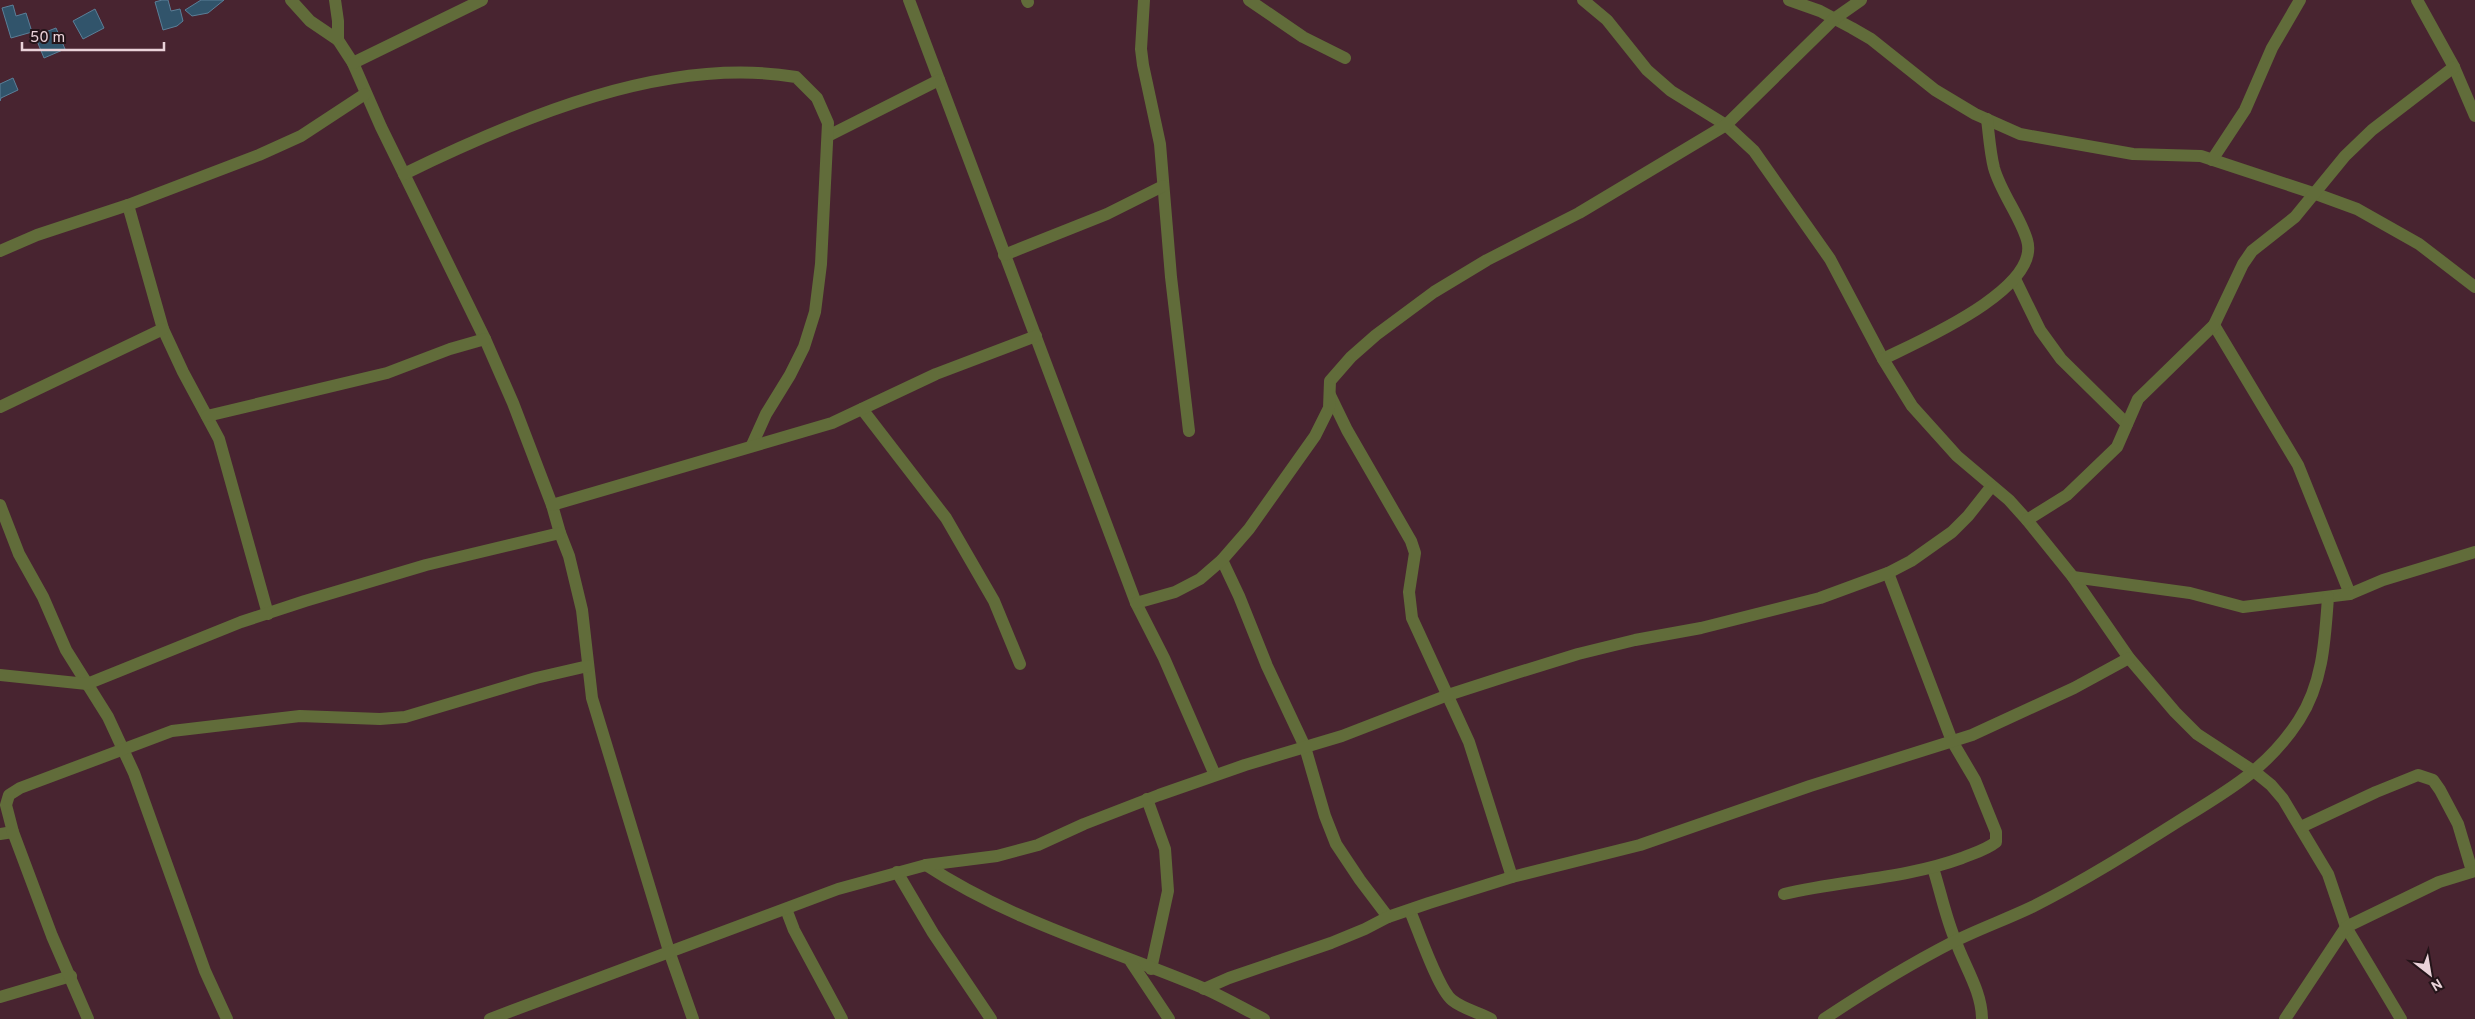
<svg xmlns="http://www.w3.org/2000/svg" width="2475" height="1019" font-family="Overpass,sans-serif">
<rect width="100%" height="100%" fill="#482430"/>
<g fill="#31546b" stroke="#5b7f98">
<polygon points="162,0 168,0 171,11 180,9 183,21 177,26 163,30 155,2"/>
<polygon points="201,0 224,0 208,13 192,16 185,10"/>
<polygon points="13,5 16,16 26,13 32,32 11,38 2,8"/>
<polygon points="95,9 104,28 83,39 73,21"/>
<polygon points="56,28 65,49 44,58 35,36"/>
<polygon points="13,78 18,90 1,98 0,101 0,84"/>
</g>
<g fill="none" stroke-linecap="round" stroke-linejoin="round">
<g stroke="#616c3a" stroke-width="12">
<polyline points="291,0 310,21 338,40"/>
<polyline points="335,0 338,21 338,40 353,63 381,127 485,339 513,403 552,505 560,533 569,556 582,610 592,698 669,951 693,1019"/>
<polyline points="909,0 1136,603 1164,658 1215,775"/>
<polyline points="1027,0 1028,2"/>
<polyline points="1144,0 1141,49 1143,65 1160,144 1171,277 1189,431"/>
<polyline points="1249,0 1303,37 1345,58"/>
<polyline points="1583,0 1607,20 1647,70 1671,91 1726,125 1754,151 1830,259 1883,359 1912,406 1957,456 2009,500 2027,520 2073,577 2129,658 2175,712 2197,734 2255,772 2271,785 2283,799 2328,874 2346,927 2401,1019"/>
<polyline points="1789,0 1820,11 1852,28 1871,39 1935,90 1975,114 2020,134 2133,154 2201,156 2316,194 2357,209 2419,244 2475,287"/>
<polyline points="2417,0 2454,67 2475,116"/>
<polyline points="353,63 482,0"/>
<polyline points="828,136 939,80"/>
<polyline points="2212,160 2245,110 2272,48 2300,0"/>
<path d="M404 174C519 118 666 55 796 77L817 98 828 123 821 264 815 312 804 347 790 375 766 414 752 445"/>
<polyline points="128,205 163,329 183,372 219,439 268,614"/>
<polyline points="0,251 37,235 128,205 259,155 301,136 365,94"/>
<polyline points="1004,255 1107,214 1163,186"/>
<polyline points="2015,279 2040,330 2061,359 2127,424"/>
<polyline points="2214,325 2298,465 2350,594"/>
<path d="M1883 359C1917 342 2042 289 2027 240 2020 216 2001 193 1994 168 1990 152 1989 135 1987 119"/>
<polyline points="1330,395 1347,430 1411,541 1415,553 1409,592 1412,618 1469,742 1512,877"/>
<polyline points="0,407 163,329"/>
<polyline points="862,409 946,518 994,601 1020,664"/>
<polyline points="207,416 387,373 450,349 485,339"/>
<polyline points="0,505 19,554 43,597 66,650 108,717 134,773 205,971 227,1019"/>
<polyline points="552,505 832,423 936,374 1036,336"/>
<polyline points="2027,520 2067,495 2117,447 2138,399 2214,325 2243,264 2252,251 2295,217 2345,156 2372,130 2454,67"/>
<polyline points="1222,560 1239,596 1267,666 1305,747 1325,816 1336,844 1360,880 1388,917"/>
<polyline points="2073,577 2190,593 2243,607 2350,594 2383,580 2475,552"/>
<polyline points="1136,603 1175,592 1200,579 1222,560 1249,529 1315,436 1329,408 1330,381 1351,357 1376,335 1434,292 1487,260 1579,213 1726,125 1834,19 1861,0"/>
<polyline points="0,675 87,684 241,622 305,601 426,565 560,533"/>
<polyline points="1147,799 1165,849 1168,891 1151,969"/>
<polyline points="2301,827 2376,792 2418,775 2433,780 2440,790 2458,824 2472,871"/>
<polyline points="0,834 13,832"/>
<path d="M926 865C1011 921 1110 949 1203 988 1224 997 1244 1009 1264 1019"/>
<path d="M1933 868C1941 893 1946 919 1956 942 1965 967 1982 992 1982 1019"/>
<polyline points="897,872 933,933 991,1019"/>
<path d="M1784 894C1843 880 1904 879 1962 858 1974 853 1986 850 1996 842V832L1975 780 1952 741 1888 573"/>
<polyline points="786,909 794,930 842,1019"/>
<path d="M1410 911C1418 929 1438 989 1452 1000 1463 1009 1478 1012 1491 1019"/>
<polyline points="1131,962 1169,1019"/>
<polyline points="1204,989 1229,978 1331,943 1365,929 1388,917 1429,903 1512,877 1640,845 1810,786 1972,735 2074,688 2129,658"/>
<polyline points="0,997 71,976"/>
<polyline points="88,1019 52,936 13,832 6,805 9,795 20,788 172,731 300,716 380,719 405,717 536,678 588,666"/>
<polyline points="490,1019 838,889 926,865 997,856 1038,845 1084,824 1159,795 1245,765 1342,736 1448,695 1510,675 1578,654 1635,640 1701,628 1820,598 1888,573 1911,561 1952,532 1968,516 1991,487"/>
<path d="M1824 1019C1866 991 1908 965 1953 942 1979 929 2007 919 2032 907 2084 881 2133 850 2182 819 2229 790 2268 768 2299 720 2323 683 2325 640 2328 597"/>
<polyline points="2285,1019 2346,927 2439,882 2475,871"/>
</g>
</g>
<g transform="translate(2430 974) rotate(149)" stroke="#241419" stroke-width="4" paint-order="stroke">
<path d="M0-4L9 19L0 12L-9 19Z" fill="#ead2d9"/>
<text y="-8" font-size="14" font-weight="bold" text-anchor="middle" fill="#ead2d9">N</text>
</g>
<path d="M22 42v8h142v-8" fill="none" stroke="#ead2d9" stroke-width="2.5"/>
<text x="30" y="42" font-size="15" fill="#ead2d9" stroke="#241419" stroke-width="4" paint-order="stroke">50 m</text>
</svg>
